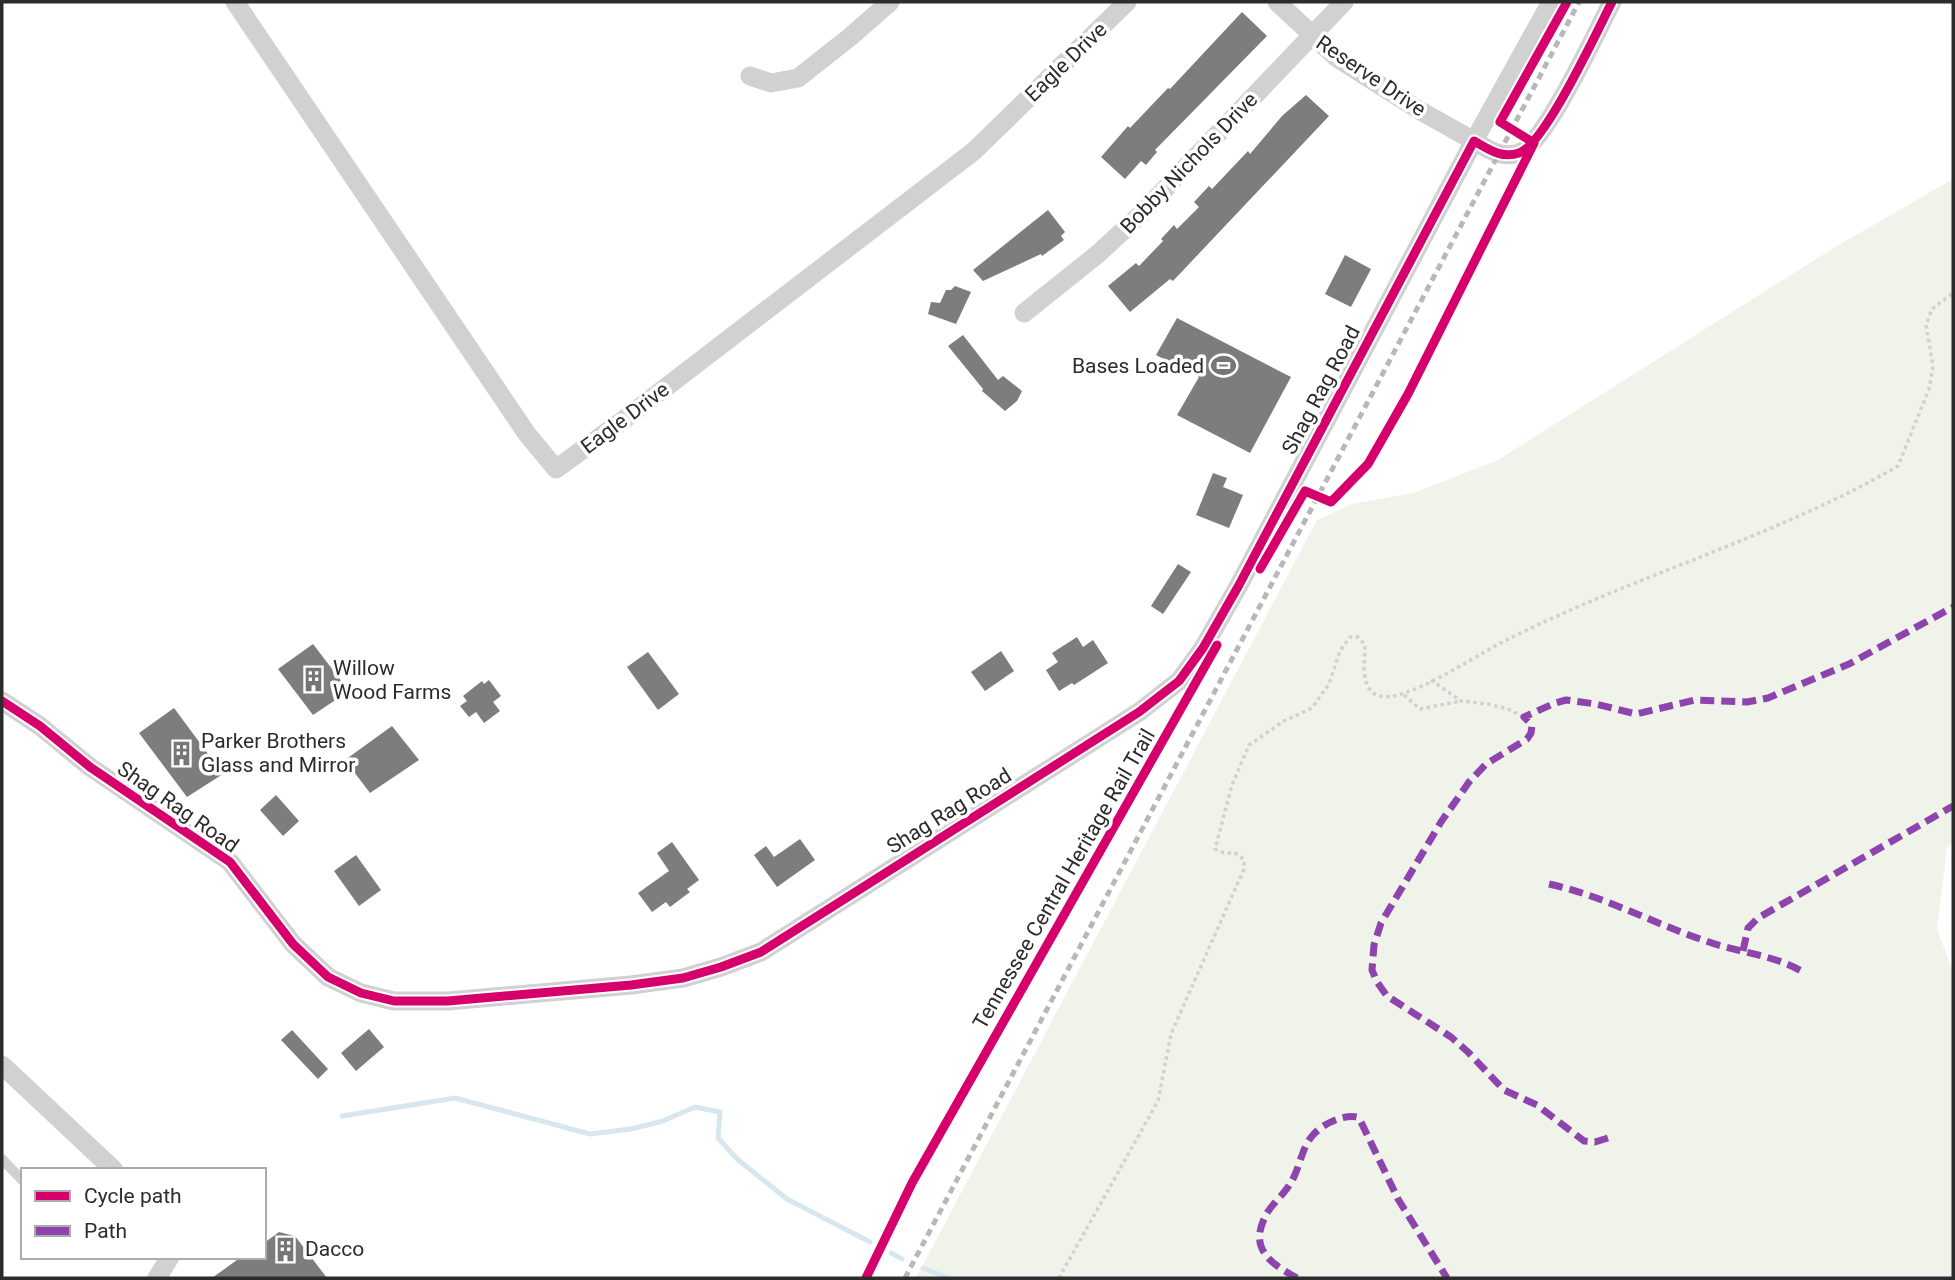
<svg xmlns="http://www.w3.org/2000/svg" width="1955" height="1280" font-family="Roboto,sans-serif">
<rect width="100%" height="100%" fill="#fff"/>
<polygon fill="#f0f3ea" points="1953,179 1953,842 1947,848 1937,929 1953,972 1953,1278 916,1278 1317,520 1352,504 1414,493 1498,460 1832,249"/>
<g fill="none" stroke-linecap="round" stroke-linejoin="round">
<g stroke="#d7e7ef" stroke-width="5">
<polyline points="342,1116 455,1098 590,1134 631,1129 663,1121 695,1107 720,1112 718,1138 737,1159 787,1199 870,1242"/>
<polyline points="891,1253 902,1259"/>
<polyline points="923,1268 948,1278"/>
</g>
</g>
<g fill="#7d7d7d">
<polygon points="1242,12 1267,36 1155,150 1157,152 1146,165 1141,161 1125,179 1101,157 1128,126 1130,128 1168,88 1170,89"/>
<polygon points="1306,95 1329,116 1173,281 1170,279 1130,312 1108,286 1136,263 1139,266 1163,241 1161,239 1174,225 1177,229 1199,207 1194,202 1209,186 1212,189 1248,151 1250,154 1282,116"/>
<polygon points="1048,210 1065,232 1061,236 1064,240 1042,256 1041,254 983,281 973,270"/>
<polygon points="1345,255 1371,269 1351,307 1325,294"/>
<polygon points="955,286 971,292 956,324 928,314 931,302 940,303 946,290 951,290"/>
<polygon points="1177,318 1291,377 1250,453 1177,415 1199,377 1156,355"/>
<polygon points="963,335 998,380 1003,376 1022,391 1017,401 1005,411 982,391 983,389 948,346"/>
<polygon points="1213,473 1227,478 1223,487 1243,495 1229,528 1196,515"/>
<polygon points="1178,564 1191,572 1163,614 1151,606"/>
<polygon points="1077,637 1083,647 1093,640 1108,663 1074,685 1072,683 1059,691 1046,670 1058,662 1052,653"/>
<polygon points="313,644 349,691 313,715 278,669"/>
<polygon points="1001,651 1014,671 985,691 971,672"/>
<polygon points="648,652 679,694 658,710 627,667"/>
<polygon points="489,680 501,696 493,702 500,711 484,723 476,712 469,717 460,706 467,701 463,696 482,681 484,684"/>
<polygon points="174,708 223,774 187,797 139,733"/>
<polygon points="392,726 419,760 370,793 345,760"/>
<polygon points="276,795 299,821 283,836 260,810"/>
<polygon points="800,839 815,860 777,887 754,855 766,846 774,857"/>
<polygon points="672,842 699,880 687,889 690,892 670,907 666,902 652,912 638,893 669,871 657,853"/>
<polygon points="356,855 381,890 359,906 334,871"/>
<polygon points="369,1029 384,1047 356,1071 341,1053"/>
<polygon points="292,1030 328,1069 318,1079 281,1040"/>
<polygon points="279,1232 295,1236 327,1278 212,1278 241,1257 264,1257 264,1243"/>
</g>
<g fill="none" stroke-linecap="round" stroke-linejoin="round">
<g stroke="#d1d1d1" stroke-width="3.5" stroke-dasharray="3.5 3.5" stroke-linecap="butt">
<polyline points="1431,680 1461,701 1488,704 1508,709 1524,717"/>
<polyline points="1404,695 1420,709 1461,701"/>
<path d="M1059 1278 1158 1101 1171 1034 1244 869V860L1238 854 1220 852 1215 849 1232 785 1249 745 1284 721 1312 708 1329 684 1340 651 1350 637H1358L1365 645C1365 661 1359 691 1380 696 1404 703 1471 659 1495 646 1625 578 1770 540 1898 466L1929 389 1933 366 1926 325 1932 309 1953 293"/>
</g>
<polyline stroke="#d1d1d1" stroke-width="10" points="2,1159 23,1181"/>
<g stroke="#d1d1d1" stroke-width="19">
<polyline points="235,2 527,434 556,469 622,421 974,151 1127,2"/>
<polyline points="1277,2 1337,58 1419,110 1474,141 1551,2"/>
<polyline points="750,76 771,83 798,78 850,37 890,2"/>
<polyline points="1024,313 1099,253 1141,214 1344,2"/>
<path d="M2 701 40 726 90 767 230 862 293 944 328 977 361 993 394 1001H448L631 985 683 978 721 967 761 952 1139 712 1179 681 1203 648 1239 585 1474 141C1488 149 1501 159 1519 153 1545 144 1597 31 1612 2"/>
<polyline points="2,1065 114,1170"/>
<polyline points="157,1278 170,1257"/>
</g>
<polyline stroke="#b8b8b8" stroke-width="5" stroke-dasharray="7 5" stroke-linecap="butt" points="905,1278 1579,2"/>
<g stroke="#8e44ad" stroke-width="7" stroke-dasharray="14 7" stroke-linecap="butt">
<path d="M1549 884C1604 896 1652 923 1706 941 1739 953 1772 954 1803 972"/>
<polyline points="1743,951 1748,928 1758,918 1953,806"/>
<polyline points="1608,1138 1595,1142 1584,1141 1537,1105 1504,1090 1468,1052 1451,1037 1387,996 1377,982 1372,970 1374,945 1381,923 1441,822 1469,782 1486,764 1527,739 1531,733 1532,725 1524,717 1555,703 1566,700 1596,704 1636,714 1695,700 1747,702 1768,698 1849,664 1953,607"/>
<path d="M1297 1278C1284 1271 1266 1261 1261 1246 1258 1237 1260 1228 1264 1219 1269 1206 1283 1196 1290 1184 1300 1169 1301 1148 1313 1135 1322 1124 1344 1114 1357 1117L1361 1122 1398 1199 1447 1278"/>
</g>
<defs>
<g id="cycleway">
<polyline points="1260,569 1305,491 1331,502 1368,464 1408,394 1534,143 1500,122 1567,2"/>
<path d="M2 701 40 726 90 767 230 862 293 944 328 977 361 993 394 1001H448L631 985 683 978 721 967 761 952 1139 712 1179 681 1203 648 1239 585 1474 141C1488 149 1501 159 1519 153 1545 144 1597 31 1612 2"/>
<polyline points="866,1278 912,1183 1217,645"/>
</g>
</defs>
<use href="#cycleway" stroke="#fff" stroke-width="13"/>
<use href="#cycleway" stroke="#d6006c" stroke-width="9"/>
</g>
<defs>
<symbol id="stadium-bare" viewBox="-9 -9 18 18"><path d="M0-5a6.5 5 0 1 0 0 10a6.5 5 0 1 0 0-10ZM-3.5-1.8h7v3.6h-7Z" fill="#767676" stroke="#fff" stroke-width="2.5" paint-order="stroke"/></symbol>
<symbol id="building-bare" viewBox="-9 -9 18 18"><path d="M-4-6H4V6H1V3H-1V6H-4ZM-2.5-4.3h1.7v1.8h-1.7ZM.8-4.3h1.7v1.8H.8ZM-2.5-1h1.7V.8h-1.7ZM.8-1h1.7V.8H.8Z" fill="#767676" stroke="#fff" stroke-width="2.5" paint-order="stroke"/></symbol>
</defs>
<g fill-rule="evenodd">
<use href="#stadium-bare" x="1206" y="348" width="35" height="35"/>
<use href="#building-bare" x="296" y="662" width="35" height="35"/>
<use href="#building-bare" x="164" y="736" width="35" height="35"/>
<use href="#building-bare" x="268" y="1232" width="35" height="35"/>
</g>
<g text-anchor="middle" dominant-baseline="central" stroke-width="7" stroke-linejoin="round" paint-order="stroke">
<g font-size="21" fill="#2c2c2c" stroke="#fff">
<text transform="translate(1066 62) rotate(-44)">Eagle Drive</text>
<text transform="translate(1371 76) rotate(34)">Reserve Drive</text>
<text transform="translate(1189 163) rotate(-46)">Bobby Nichols Drive</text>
<text transform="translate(1321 390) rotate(-62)">Shag Rag Road</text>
<text transform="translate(625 418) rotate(-37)">Eagle Drive</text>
<text transform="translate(178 807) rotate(35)">Shag Rag Road</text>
<text transform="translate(949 811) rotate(-32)">Shag Rag Road</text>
<text transform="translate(1064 879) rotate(-60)">Tennessee Central Heritage Rail Trail</text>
</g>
<g font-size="21" fill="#2c2c2c" stroke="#fff" text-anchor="start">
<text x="1204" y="366" text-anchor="end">Bases Loaded</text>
<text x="333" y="668">Willow<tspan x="333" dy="24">Wood Farms</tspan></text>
<text x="201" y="741">Parker Brothers<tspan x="201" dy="24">Glass and Mirror</tspan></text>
<text x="305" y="1249">Dacco</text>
</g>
</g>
<rect width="1955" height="1280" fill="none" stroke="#2c2c2c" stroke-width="7"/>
<rect x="21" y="1168" width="245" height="91" fill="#ffffff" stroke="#ababab" stroke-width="2"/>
<rect x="35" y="1191" width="35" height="10" fill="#d6006c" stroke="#ababab" stroke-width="2"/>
<text x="84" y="1203" font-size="21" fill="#2c2c2c">Cycle path</text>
<rect x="35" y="1226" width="35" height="10" fill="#8e44ad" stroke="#ababab" stroke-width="2"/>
<text x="84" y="1238" font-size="21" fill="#2c2c2c">Path</text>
</svg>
